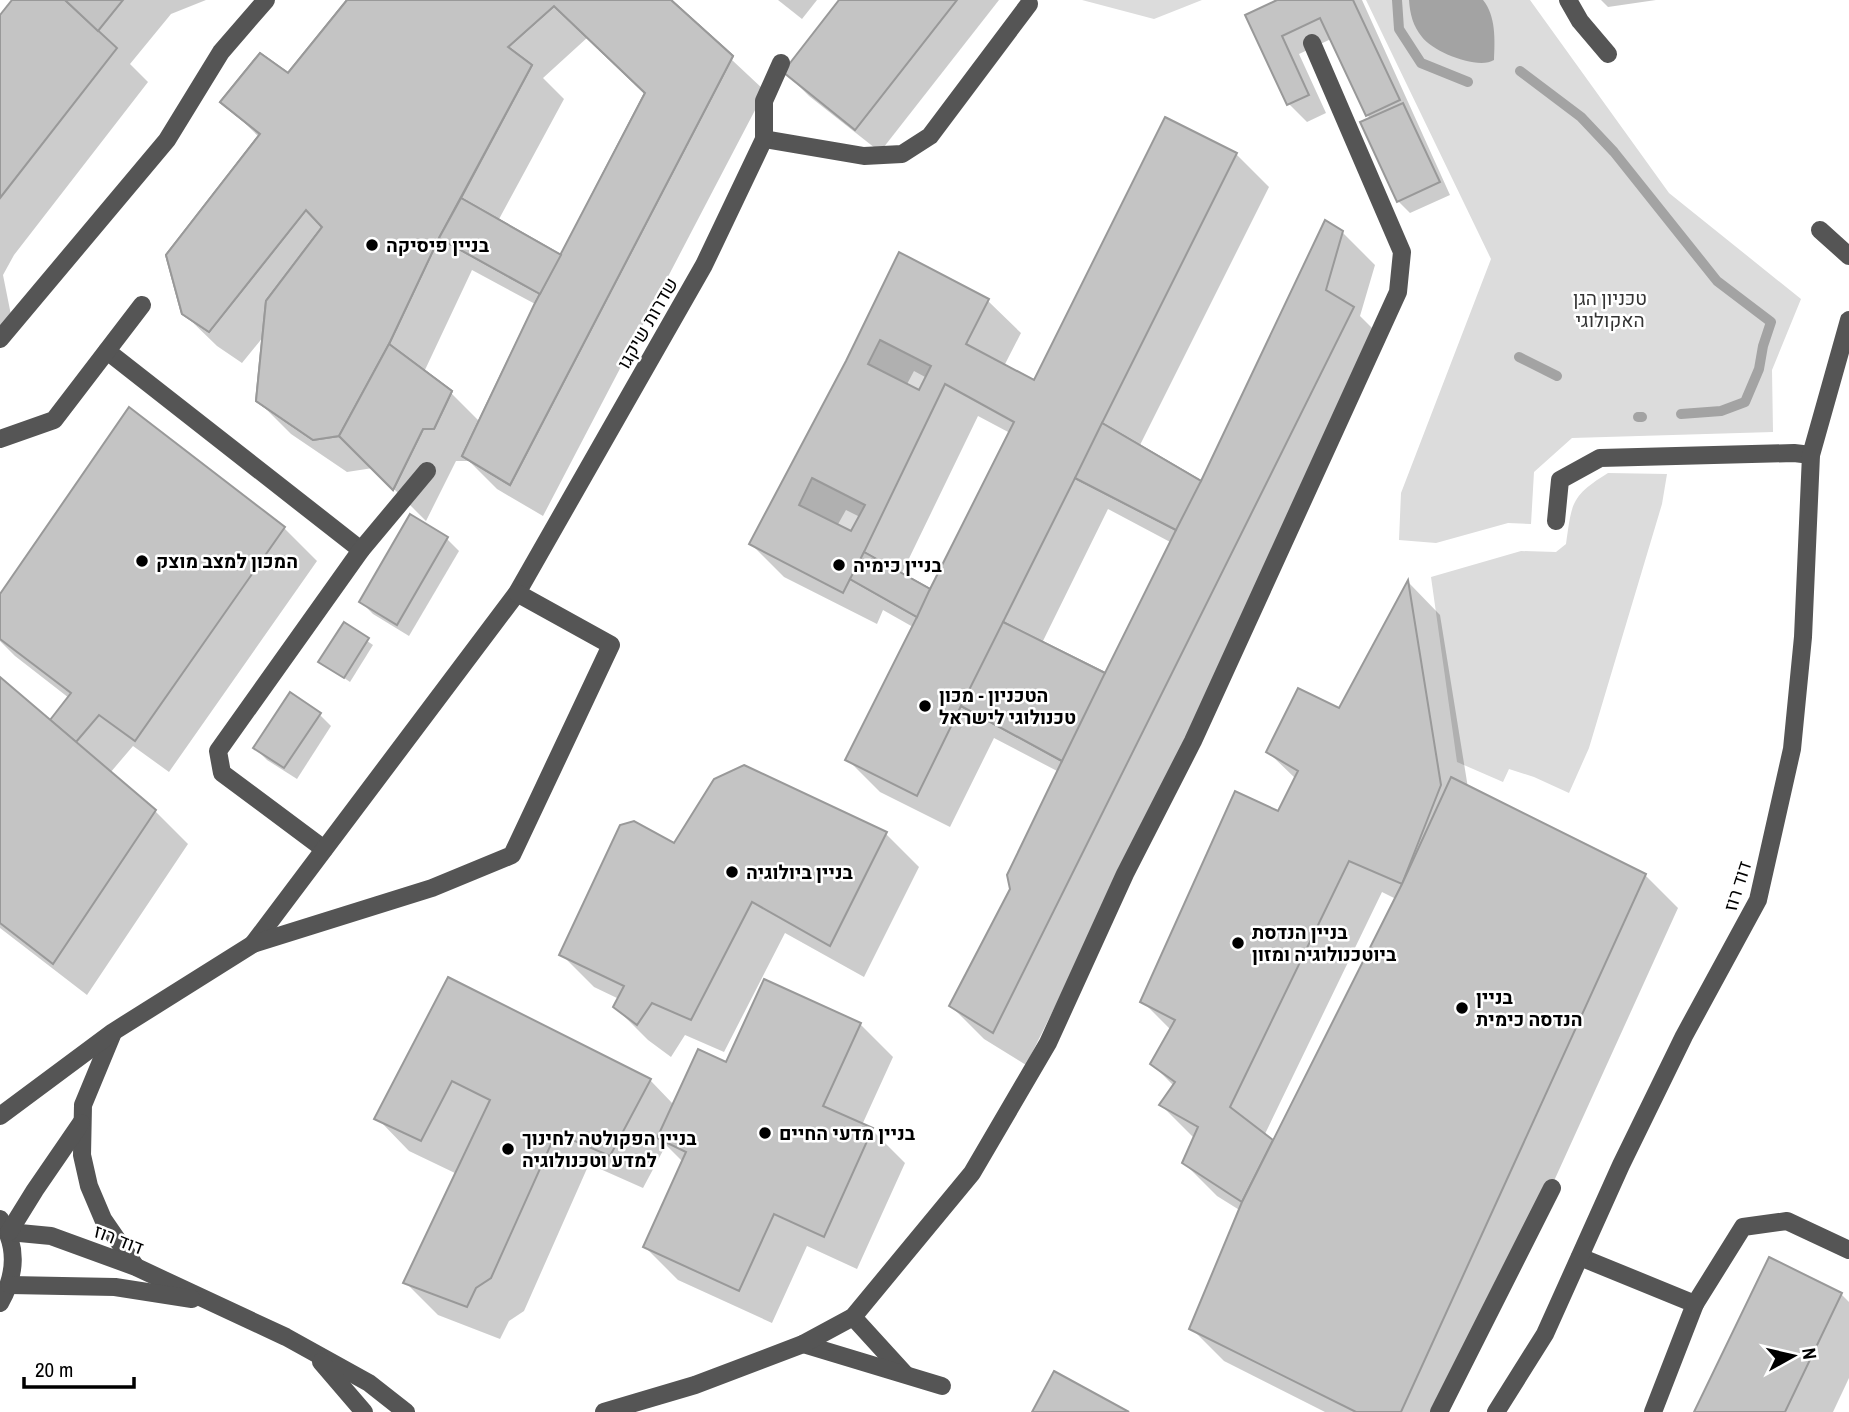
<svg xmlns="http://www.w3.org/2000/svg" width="1849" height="1412" font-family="'Archivo Narrow',Heebo,sans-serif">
<rect width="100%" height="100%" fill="#fff"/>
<g fill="#dcdcdc">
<polygon points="1082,0 1202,0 1154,19"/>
<polygon points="1366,0 1530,0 1669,193 1801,299 1772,370 1773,432 1572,438 1534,472 1531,524 1508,523 1436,543 1399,540 1401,493 1491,259"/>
<polygon points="880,340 931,366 919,390 868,364"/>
<path d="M1608 473 1667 474 1662 504 1589 748 1569 793 1534 777 1509 769 1503 782 1457 762 1431 577 1521 551 1556 552 1566 544C1572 502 1571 496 1608 473Z"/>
<polygon points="812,478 865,505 851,531 799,505"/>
</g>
<path fill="#a3a3a3" d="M1409 0H1483C1496 16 1495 40 1494 60 1478 70 1433 52 1422 37 1413 26 1410 14 1409 0Z"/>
<g fill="#0003" fill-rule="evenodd">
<polygon points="14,0 206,0 171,14 130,64 148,82 14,255 3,275 11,315 0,329 0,18"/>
<path d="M349 0H668L765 91 543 516 497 489 469 461H456L426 521 373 468 347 472 291 434 258 401 264 336 242 363 217 346 183 313 260 138 223 102 288 76ZM588 37 647 94 562 258 498 221 564 99 543 78ZM472 270 537 305 480 422 450 392 424 372Z"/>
<polygon points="778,0 817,0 802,19"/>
<polygon points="841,0 999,0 880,152 809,96 785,72"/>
<polygon points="1282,0 1362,0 1450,195 1410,213 1398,201 1371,119 1367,115 1331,39 1299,54 1326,113 1307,122 1289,104 1247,16"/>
<polygon points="1601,0 1656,0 1608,7"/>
<path d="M1236 154 1269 187 1139 447 1202 484 1342 232 1375 265 1360 316 1385 341 1026 1065 984 1039 951 1006 1012 889 1059 772 994 738 950 827 880 792 847 759 913 627 883 610 877 624 784 577 751 544 847 362 899 255 988 301 1021 333 1004 366 1035 383ZM914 371 927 378 919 393 906 386ZM978 416 1010 433 931 592 901 575ZM1108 509 1172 543 1106 676 1042 643ZM846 510 860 517 852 534 837 526Z"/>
<polygon points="411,517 447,539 459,551 409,636 373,614 361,602"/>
<polygon points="284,528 317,561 169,772 133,746 110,773 155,811 188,844 87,995 0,928 0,680 51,723 69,698 15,656 0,641 0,597"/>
<path d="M1409 583 1440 615 1468 788 1645 875 1678 908 1449 1412H1325L1224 1361 1191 1328 1241 1211 1217 1196 1184 1163 1194 1138 1161 1105 1174 1086 1152 1064 1171 1030 1143 1002 1279 813 1296 779 1268 752 1339 711ZM1382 892 1396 899 1273 1143 1264 1136Z"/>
<polygon points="344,625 373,645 350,682 321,662"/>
<polygon points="319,714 331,726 297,779 267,760 255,748"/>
<polygon points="886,834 919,867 864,977 785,933 724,1052 685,1035 671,1057 648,1040 615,1007 619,999 594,987 561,954 675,845"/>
<polygon points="448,979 650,1080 674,1105 727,1064 860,1024 893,1057 862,1125 872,1130 905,1163 857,1269 807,1246 772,1323 678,1280 645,1247 683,1162 666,1145 643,1188 589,1164 524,1311 509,1321 500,1339 438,1315 405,1282 457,1174 409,1151 377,1118"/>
<polygon points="1841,1294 1849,1302 1849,1378 1833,1412 1696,1412"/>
</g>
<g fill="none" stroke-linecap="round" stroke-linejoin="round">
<g stroke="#a3a3a3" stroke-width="10">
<polyline points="1397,0 1399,29 1421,63 1468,82"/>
<polyline points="1520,71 1581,117 1614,152 1717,281 1771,322 1763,346 1759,369 1745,402 1721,411 1681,414"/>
<polyline points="1519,357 1557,376"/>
<polyline points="1638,417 1642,417"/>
</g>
</g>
<g fill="#c4c4c4" stroke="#999" stroke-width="2" fill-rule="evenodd">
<polygon points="12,0 65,0 117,48 0,198 0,15"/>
<polygon points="65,0 123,0 98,31"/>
<path d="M347 0H671L733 56 510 485 462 456 540 294 439 238 389 344 452 391 434 429H423L393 490 339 436 313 440 256 401 266 301 322 227 306 210 209 332 182 314 166 255 260 134 220 102 260 53 288 73ZM554 6 645 93 561 255 461 198 532 65 508 47Z"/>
<polygon points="347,0 671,0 733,56 510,485 462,456 534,305 645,93 554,6 508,47 532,65 439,238 389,344 339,436 313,440 256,401 266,301 322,227 306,210 209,332 182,314 166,255 260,134 220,102 260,53 288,73"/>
<polygon points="839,0 957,0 855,130 783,72"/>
<polygon points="1277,0 1353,0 1400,100 1366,116 1320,18 1282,36 1309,95 1287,105 1245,15"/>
<polygon points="1403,103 1440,182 1397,202 1360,122"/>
<path d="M1165 117 1237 153 1102 423 1201 481 1325 220 1343 231 1326 290 1354 307 993 1033 949 1006 1010 889 1007 875 1062 761 961 706 917 796 845 760 917 617 850 579 843 593 749 544 846 361 899 252 989 299 966 344 1034 380ZM880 340 931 366 919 390 868 364ZM945 384 1014 422 930 589 864 552ZM812 478 865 505 851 531 799 505ZM1075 478 1176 530 1105 673 1003 622Z"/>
<polygon points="461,198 561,255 540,294 439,238"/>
<polygon points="389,344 452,391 434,429 423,429 393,490 339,436"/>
<polygon points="129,407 285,527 135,741 99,715 76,742 50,720 71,693 0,639 0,594"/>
<polygon points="1102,423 1201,481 1176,530 1075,478"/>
<polygon points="410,514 448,537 397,625 359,602"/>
<polygon points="864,552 930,589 917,617 850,579"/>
<polygon points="1408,580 1441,785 1402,884 1349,861 1230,1107 1273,1140 1242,1202 1182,1163 1198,1127 1159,1105 1175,1082 1150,1064 1175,1020 1140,1002 1235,791 1278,811 1298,771 1266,752 1298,688 1339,708"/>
<polygon points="344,622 369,638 344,678 318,662"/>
<polygon points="1003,622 1105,673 1062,761 961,706"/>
<polygon points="0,677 156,810 53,964 0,923"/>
<polygon points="290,692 321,713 284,768 253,748"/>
<polygon points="744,765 887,832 830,946 752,902 691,1020 652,1003 637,1025 613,1007 624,986 559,955 620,825 634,821 674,843 714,779"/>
<polygon points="1451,777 1646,874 1401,1412 1356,1412 1189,1329 1242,1202 1402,884"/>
<polygon points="448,977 651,1079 610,1156 556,1133 491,1278 476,1288 467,1307 403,1283 490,1100 452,1081 421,1141 374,1119"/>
<polygon points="764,979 861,1023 823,1106 873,1128 824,1237 774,1214 739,1291 643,1247 686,1152 657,1138 698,1049 726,1062"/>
<polygon points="1769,1257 1842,1293 1785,1412 1694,1412"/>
<polygon points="1054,1371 1129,1412 1032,1412"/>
</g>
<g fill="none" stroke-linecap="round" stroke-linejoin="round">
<g stroke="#555" stroke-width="18">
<polyline points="1568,0 1580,21 1608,54"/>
<polyline points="764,139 864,156 902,154 930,136 1029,4"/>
<polyline points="1820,230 1849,256"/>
<polyline points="0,339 167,140 221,52 266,0"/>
<polyline points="107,351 361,550"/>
<polyline points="0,439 54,420 142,305"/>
<polyline points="1556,521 1560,480 1600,458 1794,453 1811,455"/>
<polyline points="324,849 222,773 218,751 361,550 427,471"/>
<polyline points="253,944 517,593 704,265 764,139 764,101 781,63"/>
<polyline points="112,1035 83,1105 82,1155 89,1186 103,1219 136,1267"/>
<polyline points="0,1116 113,1032 253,944 432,888 512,855 611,645 517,593"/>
<path d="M0 1219C18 1246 16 1275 0 1303"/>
<polyline points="9,1232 51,1236 136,1267 286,1337 369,1383 406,1412"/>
<polyline points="9,1232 35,1190 81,1123"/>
<polyline points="1580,1257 1695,1304 1653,1412"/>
<polyline points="10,1285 115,1287 192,1299"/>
<polyline points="1695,1304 1743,1227 1787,1221 1849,1250"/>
<polyline points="853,1317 905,1374"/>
<polyline points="803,1344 942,1386"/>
<polyline points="321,1362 364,1412"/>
<polyline points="604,1412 695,1385 803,1344 853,1317 972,1173 1048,1043 1125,874 1193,741 1398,292 1402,252 1312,43"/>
<polyline points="1439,1412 1552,1188"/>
<polyline points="1496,1412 1545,1334 1621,1165 1684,1036 1758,900 1792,749 1803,637 1811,455 1849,320"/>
</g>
</g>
<g fill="#000" stroke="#fff" stroke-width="2.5">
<circle cx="372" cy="245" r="7"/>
<circle cx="142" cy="561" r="7"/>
<circle cx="839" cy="565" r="7"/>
<circle cx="925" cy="706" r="7"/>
<circle cx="732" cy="872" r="7"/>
<circle cx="1238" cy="943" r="7"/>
<circle cx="1462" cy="1008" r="7"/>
<circle cx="765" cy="1133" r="7"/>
<circle cx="508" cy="1149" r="7"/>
</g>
<g text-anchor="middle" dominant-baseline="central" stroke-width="5" stroke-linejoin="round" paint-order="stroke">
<g font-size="19" font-weight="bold" fill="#000" stroke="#fff" text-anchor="start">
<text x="386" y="245">בניין פיסיקה</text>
<text x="156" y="561">המכון למצב מוצק</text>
<text x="853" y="565">בניין כימיה</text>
<text x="939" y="695">הטכניון - מכון<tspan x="939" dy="22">טכנולוגי לישראל</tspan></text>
<text x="746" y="872">בניין ביולוגיה</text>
<text x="1252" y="932">בניין הנדסת<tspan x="1252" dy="22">ביוטכנולוגיה ומזון</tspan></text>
<text x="1476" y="997">בניין<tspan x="1476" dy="22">הנדסה כימית</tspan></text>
<text x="779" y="1133">בניין מדעי החיים</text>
<text x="522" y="1138">בניין הפקולטה לחינוך<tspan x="522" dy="22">למדע וטכנולוגיה</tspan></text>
</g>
<g font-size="19" fill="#333" stroke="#fff">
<text x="1610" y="298">טכניון הגן<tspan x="1610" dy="22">האקולוגי</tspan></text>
</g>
<g font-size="19" fill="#000" stroke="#fff">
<text transform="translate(647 323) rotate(-60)">שדרות שיקגו</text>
<text transform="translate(1737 886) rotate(-72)">דוד רוז</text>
<text transform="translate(119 1239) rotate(21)">דוד רוז</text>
</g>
</g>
<g transform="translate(1793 1356) rotate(82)" stroke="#ffffff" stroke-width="5" paint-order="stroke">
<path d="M0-5L12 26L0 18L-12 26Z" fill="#000000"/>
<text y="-10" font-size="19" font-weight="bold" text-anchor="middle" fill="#000000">N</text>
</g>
<path d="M24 1377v10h110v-10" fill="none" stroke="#000000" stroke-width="3.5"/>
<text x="35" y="1377" font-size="21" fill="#000000" stroke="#ffffff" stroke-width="5" paint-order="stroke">20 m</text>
</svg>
